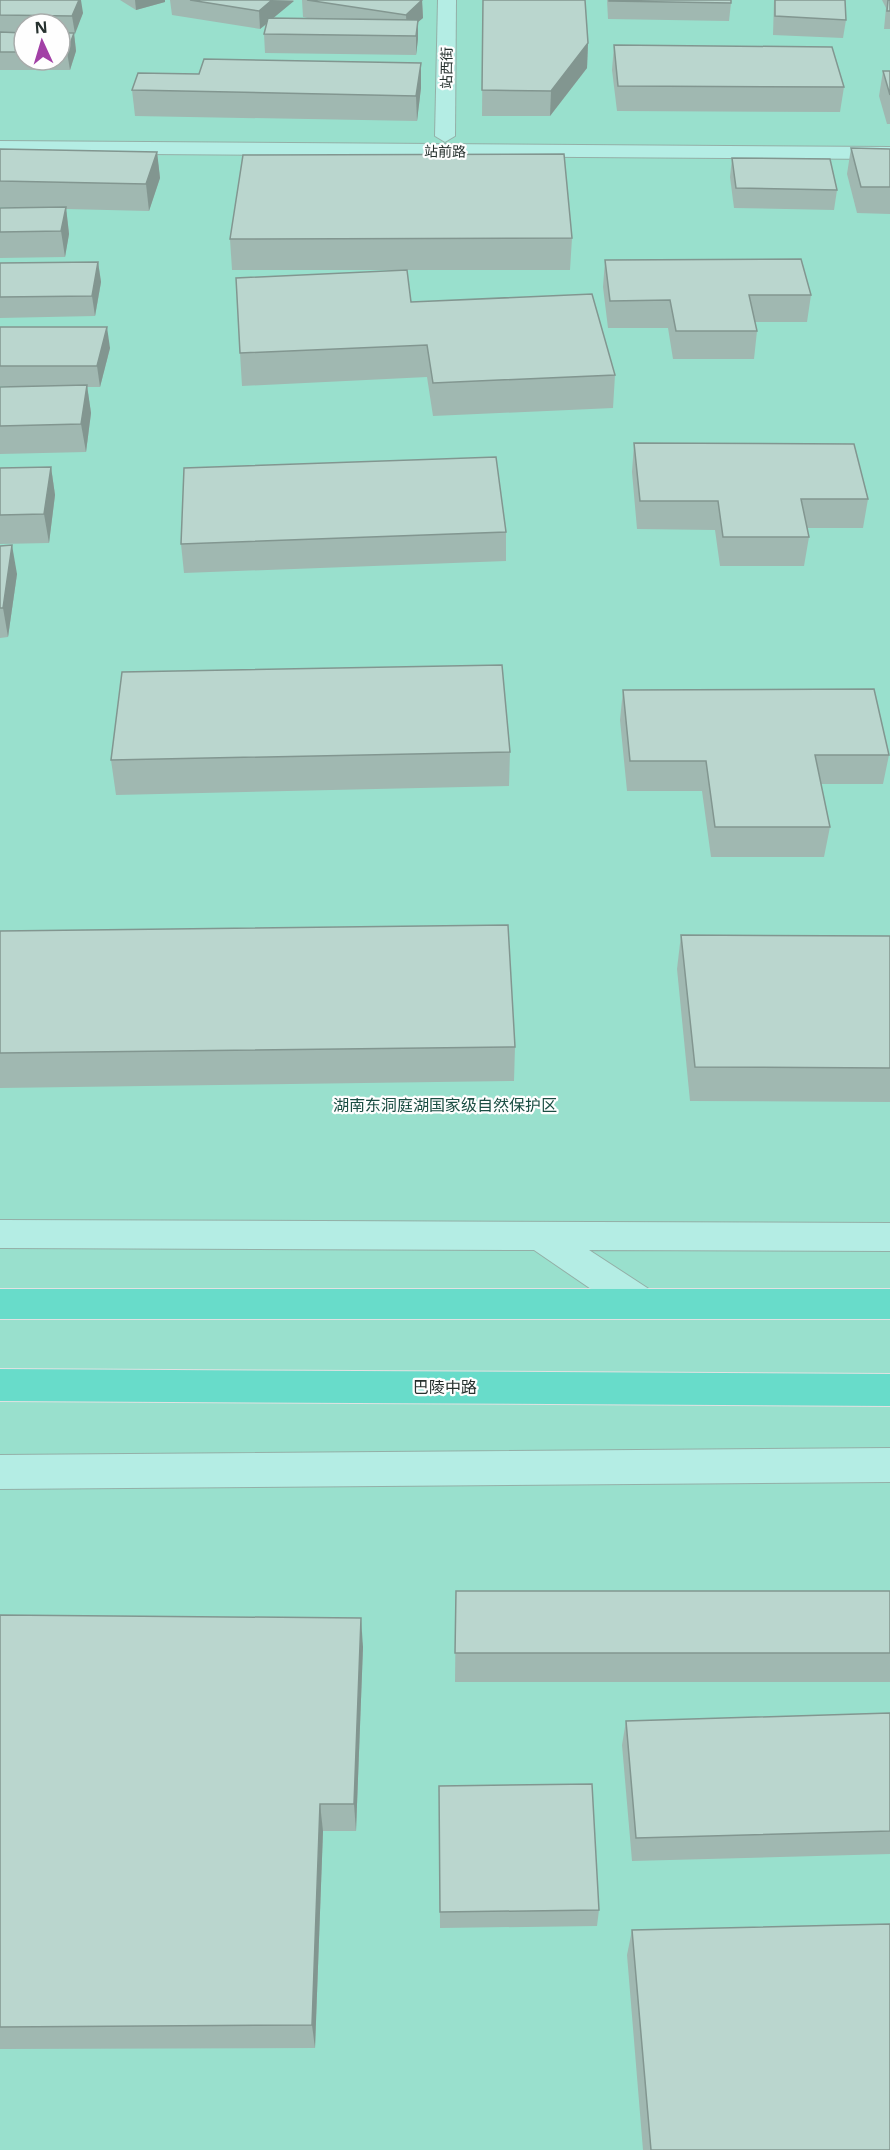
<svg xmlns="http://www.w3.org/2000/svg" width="890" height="2150" font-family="'Noto Sans','Noto Sans SC',sans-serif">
<rect width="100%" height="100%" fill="#dcf9f0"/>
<path fill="#99e0cd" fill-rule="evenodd" d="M0 0H890V2150H0ZM24 24H60V60H24Z"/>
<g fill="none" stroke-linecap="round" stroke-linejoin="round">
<defs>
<g id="secondary">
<polygon points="438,0 456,0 455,136 445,142 435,136"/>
<polygon points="0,141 890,147 890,159 0,153"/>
<polygon points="0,1220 890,1223 890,1251 589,1250 655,1293 660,1304 655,1315 642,1319 629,1315 534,1250 0,1248"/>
<polygon points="890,1448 890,1482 0,1489 0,1455"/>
</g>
<g id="primary">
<rect x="0" y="1289" width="890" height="30"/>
<polygon points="0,1369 890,1374 890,1406 0,1401"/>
</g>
</defs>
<use href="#secondary" stroke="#94afa7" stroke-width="2"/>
<use href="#primary" stroke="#e1e2e2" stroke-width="2"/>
<use href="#secondary" fill="#b4ede4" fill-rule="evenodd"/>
<use href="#primary" fill="#68dcca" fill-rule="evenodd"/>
</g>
<g fill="#a0b8b1" fill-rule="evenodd">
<path d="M0 0 83 13 74 34 76 51 70 70H0ZM24 24H60V60H24Z"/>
<polygon points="120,0 165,0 165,2 136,10"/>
<polygon points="170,0 294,0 273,18 312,19 303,17 302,0 422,0 423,18 418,22 418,39 416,55 265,53 264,34 267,24 260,29 172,15"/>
<polygon points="483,0 588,43 587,68 550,116 482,116"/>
<polygon points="607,0 731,0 731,3 729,21 608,19"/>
<polygon points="774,0 845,0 846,20 843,38 773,35"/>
<polygon points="882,0 890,0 890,29 884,29 886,8"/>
<polygon points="614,45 844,87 840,112 617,111 612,70"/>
<polygon points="883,71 890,71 890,124 887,124 879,96"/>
<polygon points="421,88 417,121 135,116 132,90"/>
<polygon points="851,148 890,149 890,214 857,213 847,174"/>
<polygon points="0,149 157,152 160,178 149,211 66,209 69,234 65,257 0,258 0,208 27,208 0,207"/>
<polygon points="732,158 837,190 834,210 734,208 730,177"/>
<polygon points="572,238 570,270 232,270 230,239"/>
<polygon points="605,260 811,295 807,322 755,322 757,331 754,359 673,359 668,328 608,328 603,287"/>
<polygon points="98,262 101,282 95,316 0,318 0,263"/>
<polygon points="411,302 615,375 613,408 433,416 427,377 242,386 240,353"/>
<polygon points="0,327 110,348 100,387 87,387 91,413 86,452 0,454 0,387 32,387 0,386"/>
<polygon points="634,443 868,499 863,528 807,528 809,537 804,566 720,566 715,530 637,529 632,472"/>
<polygon points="51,467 55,495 49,543 0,544 0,468"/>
<polygon points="506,532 506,561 184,573 181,544"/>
<polygon points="0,546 17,574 8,637 0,638"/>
<polygon points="623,690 889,755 883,784 821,784 830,827 824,857 711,857 702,791 627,791 620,720"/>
<polygon points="510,752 509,786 116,795 111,760"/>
<polygon points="0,931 515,1047 514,1081 0,1088"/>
<polygon points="681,935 890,936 890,1102 690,1101 677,969"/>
<polygon points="456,1591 890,1591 890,1682 455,1682"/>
<polygon points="0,1615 363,1647 356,1831 323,1831 315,2048 0,2049"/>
<polygon points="890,1713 890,1854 632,1861 622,1745 626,1721"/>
<polygon points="439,1786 599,1910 597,1926 440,1928"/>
<polygon points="632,1930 890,2150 643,2150 627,1955"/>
</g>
<g fill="#829690">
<polygon points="79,0 81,0 83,13 75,34 72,16"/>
<polygon points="135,0 165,0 165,2 136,10"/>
<polygon points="272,0 294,1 260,29 259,11"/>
<polygon points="422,0 423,18 418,22 418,39 416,55 416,36 407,33 406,15"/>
<polygon points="74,33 76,51 70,70 67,52"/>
<polygon points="588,43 587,68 550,116 551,91"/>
<polygon points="421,63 421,88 417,121 416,96"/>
<polygon points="157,152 160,178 149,211 146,184"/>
<polygon points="66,207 69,234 65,257 61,231"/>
<polygon points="98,262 101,282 95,316 92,296"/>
<polygon points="107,327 110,348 100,387 97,366"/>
<polygon points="87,385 91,413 86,452 81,424"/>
<polygon points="51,467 55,495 49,543 44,514"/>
<polygon points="12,545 17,574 8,637 3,608"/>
<polygon points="361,1618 363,1647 356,1831 354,1804"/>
<polygon points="320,1804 323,1831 315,2048 312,2025"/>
</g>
<g fill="#bad6ce" stroke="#829690" stroke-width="1.5">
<polygon points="0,0 79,0 72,16 0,15"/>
<polygon points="190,0 272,0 259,11"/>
<polygon points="307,0 422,0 406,15"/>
<polygon points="483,0 585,0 588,43 551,91 482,90"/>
<polygon points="609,0 731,0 731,3 609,1"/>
<polygon points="775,0 845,0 846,20 775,16"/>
<polygon points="888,0 890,0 890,11 887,11"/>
<polygon points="268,18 418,20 416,36 264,34"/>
<polygon points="0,32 24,33 24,52 0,52"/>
<polygon points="60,33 74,33 67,52 60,52"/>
<polygon points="614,45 832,47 844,87 618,86"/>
<polygon points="204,59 421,63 416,96 132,90 138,73 199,74"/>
<polygon points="883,71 890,71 890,95"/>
<polygon points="851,148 890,149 890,187 861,187"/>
<polygon points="0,149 157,152 146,184 0,181"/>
<polygon points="564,154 572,238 230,239 243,155"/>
<polygon points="732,158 830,159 837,190 736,188"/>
<polygon points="66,207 61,231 0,232 0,208"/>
<polygon points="801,259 811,295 749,295 757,331 676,331 670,300 610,301 605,260"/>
<polygon points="98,262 92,296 0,297 0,263"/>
<polygon points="407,270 411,302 592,294 615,375 433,383 427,345 240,353 236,278"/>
<polygon points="0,327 107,327 97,366 0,366"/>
<polygon points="87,385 81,424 0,426 0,387"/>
<polygon points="634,443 854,444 868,499 801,499 809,537 723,537 718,501 640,501"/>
<polygon points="496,457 506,532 181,544 184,468"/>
<polygon points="51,467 44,514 0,515 0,468"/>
<polygon points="12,545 3,608 0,608 0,546"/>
<polygon points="502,665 510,752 111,760 122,672"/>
<polygon points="874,689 889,755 815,755 830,827 715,827 706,761 630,761 623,690"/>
<polygon points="508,925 515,1047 0,1053 0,931"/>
<polygon points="681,935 890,936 890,1068 695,1067"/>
<polygon points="456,1591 890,1591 890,1653 455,1653"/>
<polygon points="0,1615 361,1618 354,1804 320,1804 312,2025 0,2027"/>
<polygon points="890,1713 890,1831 636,1838 626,1721"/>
<polygon points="592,1784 599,1910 440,1912 439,1786"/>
<polygon points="890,1924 890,2150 651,2150 632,1930"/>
</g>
<g text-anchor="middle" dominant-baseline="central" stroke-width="4.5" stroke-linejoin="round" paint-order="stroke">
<g font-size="14" fill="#26312e" stroke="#fefefe">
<text transform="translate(446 68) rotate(-89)">站西街</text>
<text transform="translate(445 151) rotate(1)">站前路</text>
</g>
<g font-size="16" fill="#1a4d42" stroke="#fefefe">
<text x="445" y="1105">湖南东洞庭湖国家级自然保护区</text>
</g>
<g font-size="16" fill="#26312e" stroke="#fefefe">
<text x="445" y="1387">巴陵中路</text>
</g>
</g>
<g transform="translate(42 42) rotate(356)"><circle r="28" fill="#fefefe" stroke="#a8acab" stroke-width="1.5"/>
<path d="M0-4.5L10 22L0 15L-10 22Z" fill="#a240a6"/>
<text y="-9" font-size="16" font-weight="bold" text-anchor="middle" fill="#26312e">N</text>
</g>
</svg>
